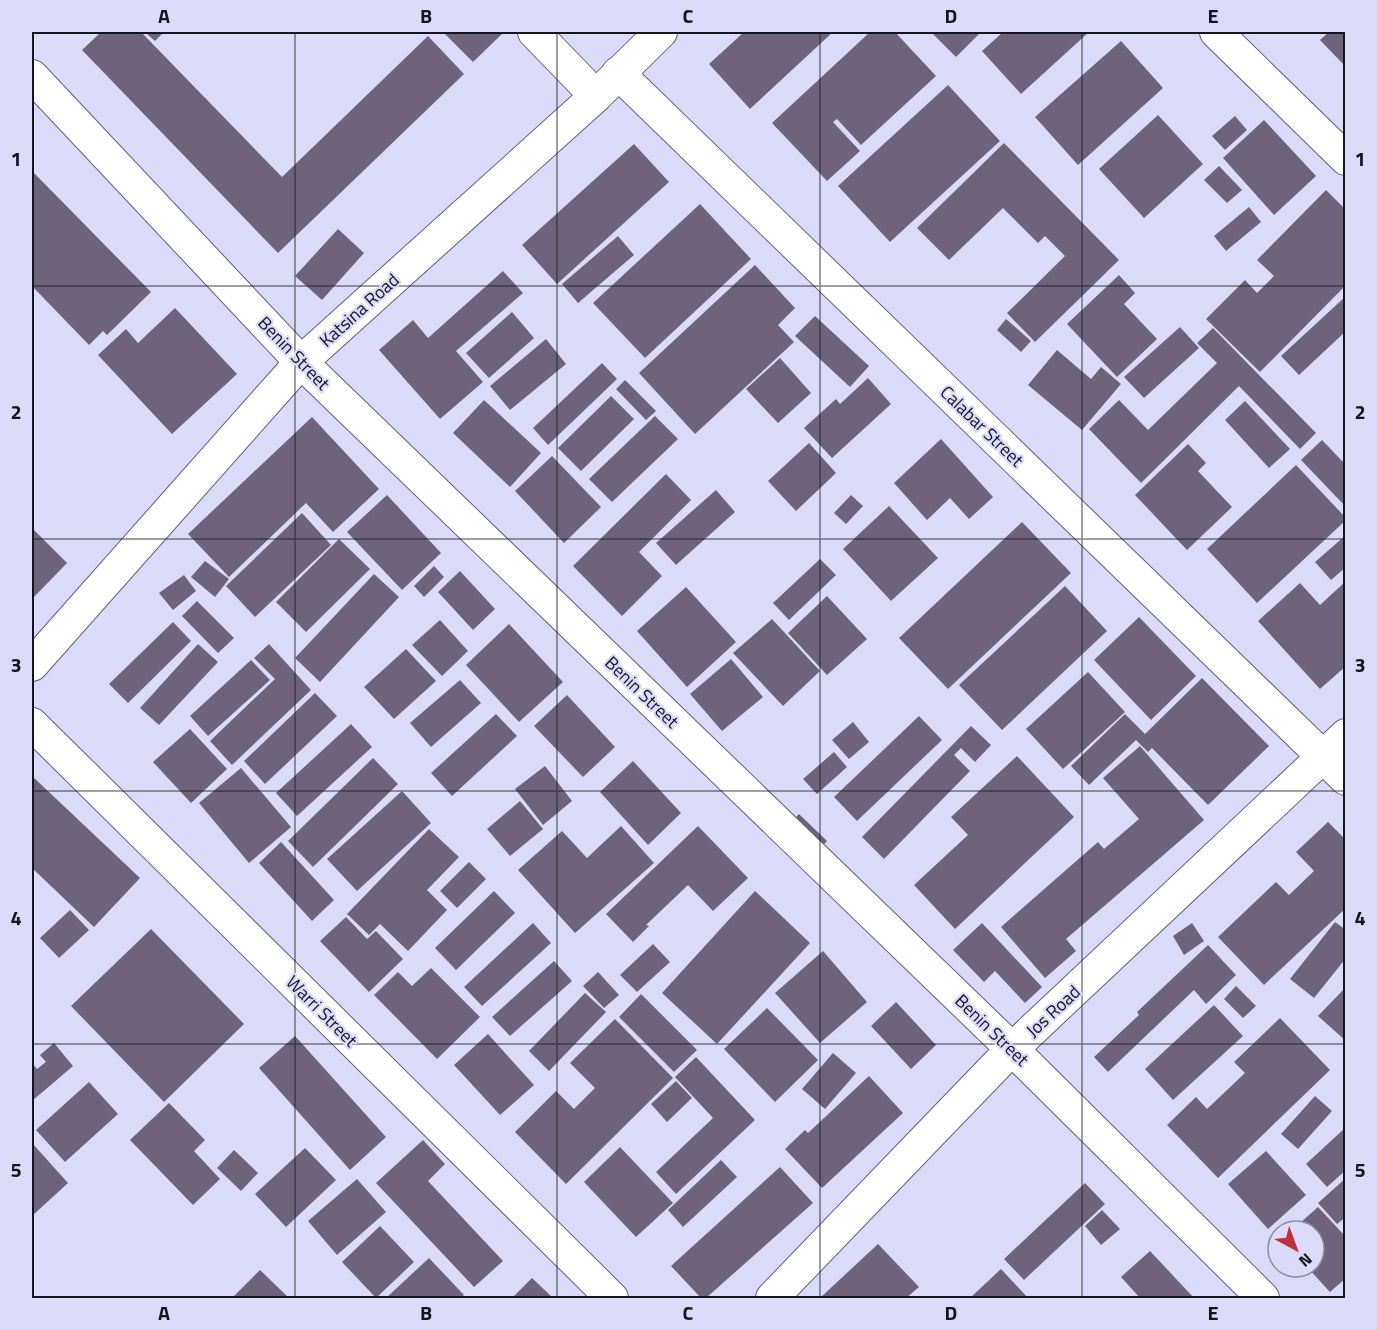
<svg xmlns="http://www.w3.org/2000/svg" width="1377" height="1330" font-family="'Titillium Web',sans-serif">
<rect width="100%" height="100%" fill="#dbdbf9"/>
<g fill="#6e637c">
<polygon points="101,32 141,32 282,177 428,36 464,74 278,253 82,50"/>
<polygon points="145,32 164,32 155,41"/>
<polygon points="443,32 504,32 473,62"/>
<polygon points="744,32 833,32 750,109 709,64"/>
<polygon points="870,32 895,32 936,76 861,145 837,119 833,122 860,151 827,181 772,123"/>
<polygon points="931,32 981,32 956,57"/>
<polygon points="1003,32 1089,32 1021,94 982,51"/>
<polygon points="1329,32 1346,32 1346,67 1320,40"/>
<polygon points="1121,41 1163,88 1078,165 1035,117"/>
<polygon points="948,85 1000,141 890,242 838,186"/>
<polygon points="1158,115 1203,164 1144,218 1099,169"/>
<polygon points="1235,116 1247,130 1225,150 1212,136"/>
<polygon points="1264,120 1316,176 1274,215 1223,158"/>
<polygon points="1004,143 1119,260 1035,342 1007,313 1065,256 1045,236 1038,243 1003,208 949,260 917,228"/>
<polygon points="634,144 669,182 557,284 522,245"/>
<polygon points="1219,166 1242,190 1227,203 1204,180"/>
<polygon points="32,171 151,292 107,335 103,331 89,345 32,286"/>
<polygon points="1326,190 1346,210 1346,285 1260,372 1206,319 1245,280 1257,293 1274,276 1257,260"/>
<polygon points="700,204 751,259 645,358 593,303"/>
<polygon points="1249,207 1261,222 1226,251 1214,236"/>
<polygon points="338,229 364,253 322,300 295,276"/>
<polygon points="618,236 634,255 578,303 562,284"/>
<polygon points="755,265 795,308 778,325 794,342 695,434 639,373"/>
<polygon points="503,271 523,293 456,351 483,382 440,419 379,350 413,320 428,338"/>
<polygon points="1119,275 1135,293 1124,304 1157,339 1117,377 1067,324"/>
<polygon points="1346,296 1346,331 1299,375 1281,356"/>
<polygon points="175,308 237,374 172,434 98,355 126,329 138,343"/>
<polygon points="512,312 534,338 489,378 466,353"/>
<polygon points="815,316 869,366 850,387 795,336"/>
<polygon points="1006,319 1031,341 1021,352 997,330"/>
<polygon points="1180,327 1199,348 1144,398 1124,377"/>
<polygon points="1213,328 1316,433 1300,449 1239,386 1141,483 1089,429 1119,400 1148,430 1217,363 1197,343"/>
<polygon points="546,339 566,364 510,410 490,386"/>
<polygon points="1057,350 1091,379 1101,367 1121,384 1082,430 1028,385"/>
<polygon points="780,358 811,393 778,423 746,389"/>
<polygon points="602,363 617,379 548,445 533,428"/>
<polygon points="868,378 891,404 832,458 804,428 836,399 840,404"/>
<polygon points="625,380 656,411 646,420 616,389"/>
<polygon points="611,396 634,419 581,471 558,448"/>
<polygon points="484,400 541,453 510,487 453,433"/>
<polygon points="1245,401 1290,449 1269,468 1225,420"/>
<polygon points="655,416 678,439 612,502 589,479"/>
<polygon points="312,417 379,489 333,532 306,503 229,577 188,534"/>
<polygon points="941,439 993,497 969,519 950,498 927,520 894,483"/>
<polygon points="1322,440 1346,465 1346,507 1301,460"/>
<polygon points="809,443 836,473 796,511 768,481"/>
<polygon points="1188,444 1206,463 1198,471 1232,507 1187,550 1135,495"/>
<polygon points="552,456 601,507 564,543 515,491"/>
<polygon points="1296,465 1346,518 1346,520 1257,603 1207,549"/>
<polygon points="666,474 691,500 639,552 662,576 622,616 573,566"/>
<polygon points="716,490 735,512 676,565 656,543"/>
<polygon points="387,495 441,553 402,590 347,532"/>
<polygon points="851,495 863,506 846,524 834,513"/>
<polygon points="889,506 938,558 891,601 843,549"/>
<polygon points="302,513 331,545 255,617 226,586"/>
<polygon points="1022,522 1071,573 948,689 899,638"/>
<polygon points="32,528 67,563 32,599"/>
<polygon points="1346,535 1346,567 1331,580 1315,562"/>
<polygon points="339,539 370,569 306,632 276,602"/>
<polygon points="820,559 836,575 789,620 773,603"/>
<polygon points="205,561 229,579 215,597 191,577"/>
<polygon points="434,566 444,577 424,597 414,586"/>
<polygon points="460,571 495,609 473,630 438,592"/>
<polygon points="374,574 399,597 320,682 295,658"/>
<polygon points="184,575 196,591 173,610 159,593"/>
<polygon points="1346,581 1346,666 1320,689 1258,621 1300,583 1320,605"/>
<polygon points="1065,586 1107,631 1002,730 959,685"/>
<polygon points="686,587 736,642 687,687 637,631"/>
<polygon points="827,596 867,639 827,675 788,633"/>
<polygon points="197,601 234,638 218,653 182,616"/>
<polygon points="1139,617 1196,676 1151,720 1094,660"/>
<polygon points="772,619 820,671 783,706 733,653"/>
<polygon points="440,620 468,651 442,676 412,645"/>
<polygon points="173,622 191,641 128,703 109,684"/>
<polygon points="509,624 563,682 519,722 466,665"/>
<polygon points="198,644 218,662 159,725 140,708"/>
<polygon points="269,644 311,690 232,765 210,741 275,679 254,658"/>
<polygon points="406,649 436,681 394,719 364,687"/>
<polygon points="731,659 763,697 722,731 690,694"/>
<polygon points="251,660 270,680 208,736 190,716"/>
<polygon points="1088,672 1125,712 1063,769 1026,729"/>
<polygon points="1202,678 1269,746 1208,805 1152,748 1148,752 1136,740 1089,785 1071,766 1125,714 1145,734"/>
<polygon points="460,680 481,703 431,747 410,723"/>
<polygon points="315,693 337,716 265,784 244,761"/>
<polygon points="567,695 615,747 583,777 534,726"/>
<polygon points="496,714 517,736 452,796 431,773"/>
<polygon points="919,716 942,740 857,821 834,797"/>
<polygon points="853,722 869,742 849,759 832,740"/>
<polygon points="351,724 372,747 297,816 276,793"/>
<polygon points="971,726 991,745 975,762 961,748 954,755 970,771 884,859 862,837"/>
<polygon points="190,729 227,769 191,803 153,762"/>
<polygon points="1140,746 1204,820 1066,939 1076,951 1045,978 1001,927 1098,842 1104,849 1139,819 1103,778"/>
<polygon points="834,752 847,767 817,794 803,779"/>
<polygon points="1017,756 1074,817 955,929 914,885 968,835 951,817"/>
<polygon points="373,758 398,784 313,867 288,841"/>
<polygon points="633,761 681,813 648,845 600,792"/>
<polygon points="545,766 572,801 543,825 515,789"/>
<polygon points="241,768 291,827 249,863 199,803"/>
<polygon points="32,776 140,878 94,927 32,868"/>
<polygon points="402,791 431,823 357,891 327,859"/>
<polygon points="520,801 543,829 510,856 487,829"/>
<polygon points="799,814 827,841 818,851 789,825"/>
<polygon points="1328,822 1346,840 1346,908 1264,985 1218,937 1276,882 1289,895 1314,871 1296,852"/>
<polygon points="621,826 654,863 575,933 518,870 562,831 587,858"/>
<polygon points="698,826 748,878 713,911 688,885 646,925 649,926 633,942 606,914"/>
<polygon points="429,829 459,857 427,890 447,910 408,951 380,924 369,935 347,914"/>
<polygon points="281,842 334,900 312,921 259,863"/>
<polygon points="469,862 486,879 457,908 440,891"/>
<polygon points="494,891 515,913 456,970 435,948"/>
<polygon points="755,891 810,943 717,1044 662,993"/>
<polygon points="70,910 89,930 59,958 40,938"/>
<polygon points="346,917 367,939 376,931 403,959 369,992 320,941"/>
<polygon points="1335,922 1346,930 1346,958 1314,998 1290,979"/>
<polygon points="533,923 551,943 482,1006 464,987"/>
<polygon points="982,923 1042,987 1025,1003 995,971 984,982 953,950"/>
<polygon points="1192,923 1204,941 1184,955 1173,936"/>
<polygon points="151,929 244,1024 164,1102 71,1006"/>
<polygon points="653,944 670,962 637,992 620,975"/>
<polygon points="1208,945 1236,975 1206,1004 1194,990 1108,1072 1094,1057 1139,1015 1137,1012"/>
<polygon points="823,951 867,1002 820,1043 775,993"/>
<polygon points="554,961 572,981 510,1036 492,1017"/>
<polygon points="431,968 480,1017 437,1059 374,995 398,972 412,986"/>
<polygon points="598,972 619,995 604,1008 583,986"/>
<polygon points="1236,986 1256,1006 1243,1018 1224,999"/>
<polygon points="1346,987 1346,1041 1318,1016"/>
<polygon points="585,993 606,1012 549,1071 529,1051"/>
<polygon points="641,994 697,1050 674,1072 619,1017"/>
<polygon points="896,1002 936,1045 911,1069 871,1026"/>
<polygon points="1214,1005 1243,1036 1173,1100 1145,1069"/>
<polygon points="767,1008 818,1060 775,1102 724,1049"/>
<polygon points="1280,1018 1330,1070 1218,1178 1167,1125 1196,1097 1207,1109 1245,1073 1234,1062"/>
<polygon points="615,1019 673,1078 566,1184 515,1132 556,1091 574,1109 595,1088 570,1063"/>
<polygon points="488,1034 534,1085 500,1115 454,1065"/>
<polygon points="295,1036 386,1137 350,1170 259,1068"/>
<polygon points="54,1043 73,1066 32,1101 32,1075 34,1073 32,1069 32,1063 37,1069 46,1062 40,1055"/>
<polygon points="833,1053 856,1073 825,1109 802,1089"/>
<polygon points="696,1057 755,1120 676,1194 656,1172 713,1118 675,1077"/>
<polygon points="869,1076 903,1113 822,1188 785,1149 805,1130 808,1133"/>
<polygon points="676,1081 692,1098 667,1122 651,1104"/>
<polygon points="89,1082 118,1114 65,1162 36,1130"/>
<polygon points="1315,1096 1332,1111 1298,1149 1281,1134"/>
<polygon points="169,1103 205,1140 194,1151 220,1179 193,1205 130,1140"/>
<polygon points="1346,1127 1346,1170 1327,1187 1306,1164"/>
<polygon points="423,1140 445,1164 428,1181 503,1261 474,1287 376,1183"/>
<polygon points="32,1143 68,1183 32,1216"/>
<polygon points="620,1147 673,1203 636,1237 584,1182"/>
<polygon points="305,1148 336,1180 286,1227 255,1194"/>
<polygon points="234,1150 258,1173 241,1191 217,1168"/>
<polygon points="1266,1151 1306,1195 1268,1229 1228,1184"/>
<polygon points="721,1160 737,1177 683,1227 668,1210"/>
<polygon points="780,1167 813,1203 706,1298 701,1298 671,1266"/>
<polygon points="1346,1178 1346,1217 1337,1224 1318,1203"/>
<polygon points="357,1179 386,1212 337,1255 308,1221"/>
<polygon points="1085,1183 1105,1204 1024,1280 1004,1259"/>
<polygon points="1318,1207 1346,1237 1346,1278 1330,1292 1307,1267 1314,1267 1314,1231 1291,1231"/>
<polygon points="1102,1210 1120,1229 1101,1245 1085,1226"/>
<polygon points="380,1226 414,1262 376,1298 342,1262"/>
<polygon points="878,1244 919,1287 906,1298 820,1298"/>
<polygon points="1150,1251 1194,1298 1140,1298 1121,1277"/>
<polygon points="429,1258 464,1295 460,1298 386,1298"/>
<polygon points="1001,1269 1028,1298 970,1298"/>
<polygon points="260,1270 289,1298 232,1298"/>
<polygon points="532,1278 553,1298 512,1298"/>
</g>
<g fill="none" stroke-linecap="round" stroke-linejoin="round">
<defs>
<g id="minor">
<polyline points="534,32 596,96"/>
<polyline points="1216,32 1346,159"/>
<polyline points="618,73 1346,779"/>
<polyline points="32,76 301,362 1012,1049 1263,1298"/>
<polyline points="32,665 301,362 596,96 661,32"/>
<polyline points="32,724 612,1298"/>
<polyline points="772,1298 1012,1049 1346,735"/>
</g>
</defs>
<use href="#minor" stroke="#60607a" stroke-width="34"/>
<use href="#minor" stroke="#fff" stroke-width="32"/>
</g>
<path fill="none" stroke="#151520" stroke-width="1.5" stroke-opacity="0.55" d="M295 32V1298M557 32V1298M820 32V1298M1082 32V1298M32 286H1346M32 539H1346M32 791H1346M32 1044H1346"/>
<g text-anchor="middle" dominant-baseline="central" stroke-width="4.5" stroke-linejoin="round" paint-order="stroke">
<g font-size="18" fill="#151520" stroke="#dbdbf9">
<text transform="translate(359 310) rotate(-42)">Katsina Road</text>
<text transform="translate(294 353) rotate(46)">Benin Street</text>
<text transform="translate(982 426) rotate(44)">Calabar Street</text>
<text transform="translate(642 692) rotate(44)">Benin Street</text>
<text transform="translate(322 1011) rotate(45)">Warri Street</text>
<text transform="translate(1053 1011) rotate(-43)">Jos Road</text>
<text transform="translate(992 1030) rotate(44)">Benin Street</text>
</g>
</g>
<rect width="1377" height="1330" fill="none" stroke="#dbdbf9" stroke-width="66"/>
<g transform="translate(1296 1249) rotate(139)"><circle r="28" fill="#dbdbf9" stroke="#8c8ca2" stroke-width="1.5"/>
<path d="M0-4.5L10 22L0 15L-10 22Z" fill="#c0303e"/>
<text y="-9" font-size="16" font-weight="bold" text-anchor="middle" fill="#151520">N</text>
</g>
<rect x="33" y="33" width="1311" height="1264" fill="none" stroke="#151520" stroke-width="2"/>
<g font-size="20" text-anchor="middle" font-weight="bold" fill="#151520">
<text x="164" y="23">A</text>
<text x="426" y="23">B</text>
<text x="688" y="23">C</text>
<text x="951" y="23">D</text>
<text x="1213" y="23">E</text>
<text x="16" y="166">1</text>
<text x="1360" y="166">1</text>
<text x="16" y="419">2</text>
<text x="1360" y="419">2</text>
<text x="16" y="672">3</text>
<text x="1360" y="672">3</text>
<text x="16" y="925">4</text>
<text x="1360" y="925">4</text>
<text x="16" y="1177">5</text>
<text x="1360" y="1177">5</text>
<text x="164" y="1320">A</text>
<text x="426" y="1320">B</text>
<text x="688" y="1320">C</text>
<text x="951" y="1320">D</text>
<text x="1213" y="1320">E</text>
</g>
</svg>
